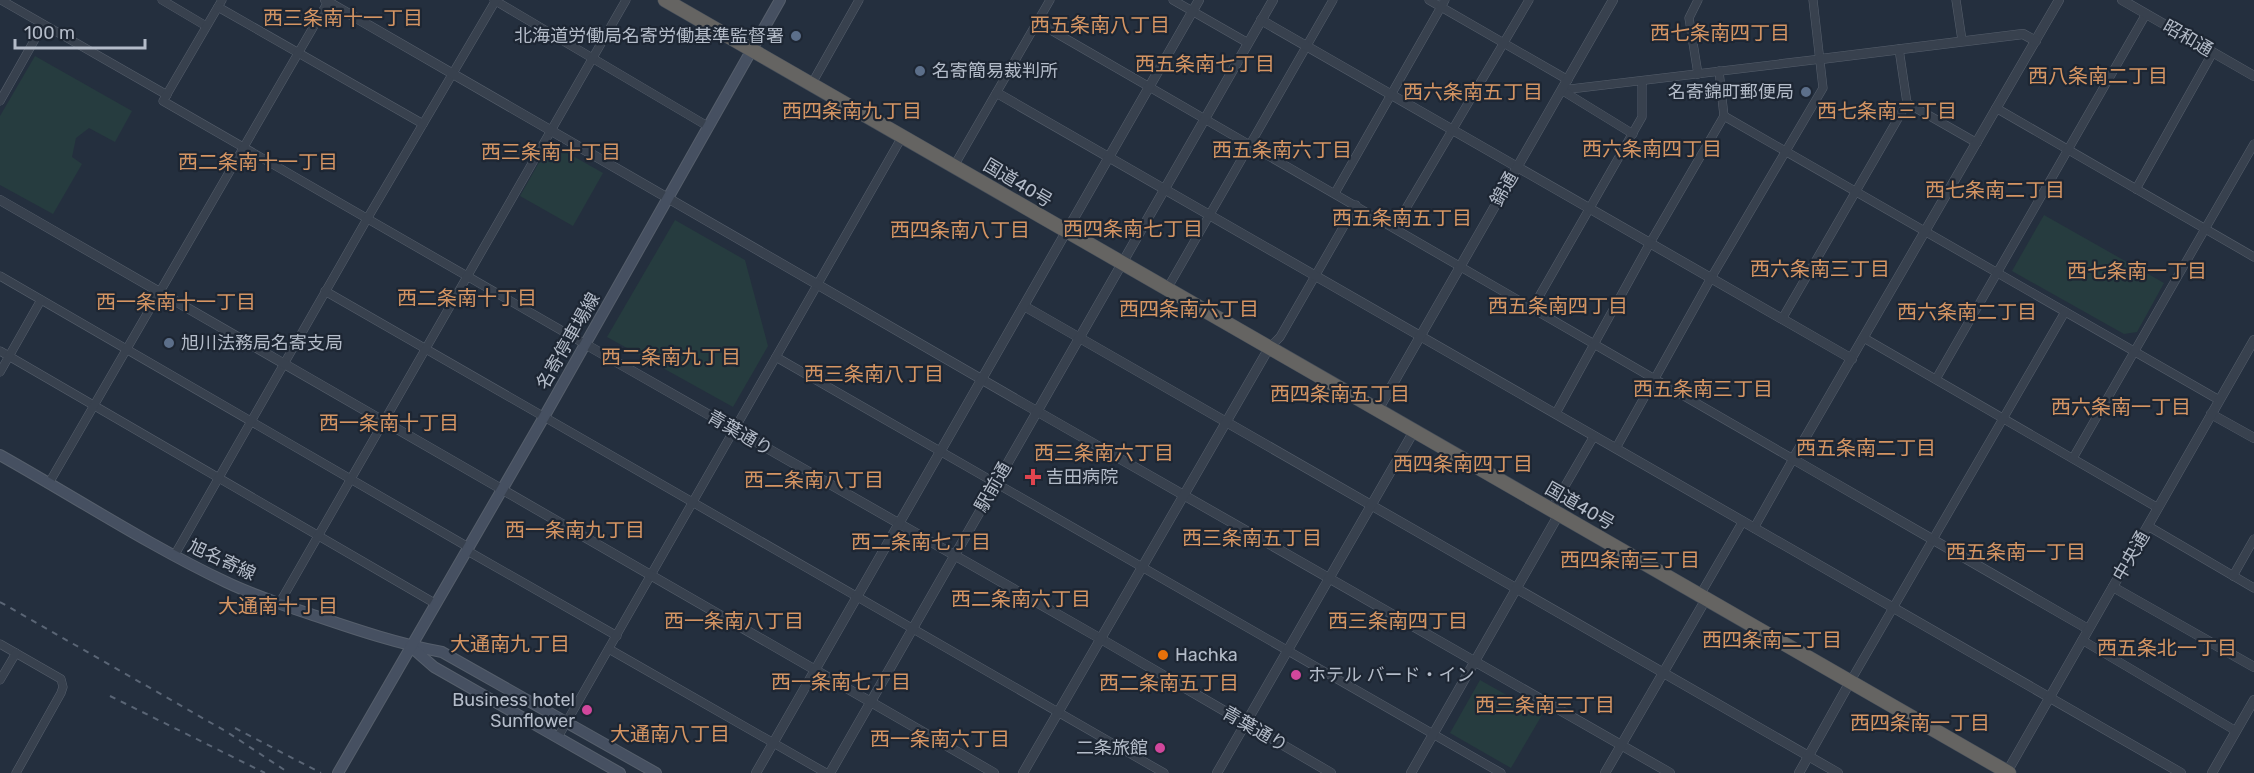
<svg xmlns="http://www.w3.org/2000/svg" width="2254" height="773" font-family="Rubik,'Noto Sans JP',sans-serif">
<rect width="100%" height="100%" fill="#242f3e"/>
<g fill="#263c3f">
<polygon points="35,56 132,111 115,142 89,128 76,138 72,157 82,164 53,214 0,185 0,116"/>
<polygon points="550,143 603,173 573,226 520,196"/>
<polygon points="2044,215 2164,283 2137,332 2124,334 2012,271"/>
<polygon points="675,220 745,260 768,346 733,407 607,337"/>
<polygon points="1480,680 1542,715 1511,768 1450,733"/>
</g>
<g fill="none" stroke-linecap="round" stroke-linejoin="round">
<defs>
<g id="minor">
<polyline points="1,0 167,95"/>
<polyline points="162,0 206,26"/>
<polyline points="222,0 163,101 585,344"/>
<polyline points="494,0 709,127"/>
<polyline points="1173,0 1248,43"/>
<polyline points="1429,0 1568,80"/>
<polyline points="1956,0 1962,40"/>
<polyline points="218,7 423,124"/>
<polyline points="1037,22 1793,459 1754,528"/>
<polyline points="1899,49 1907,103 1977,143"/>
<polyline points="1698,74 1689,18 1698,0"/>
<polyline points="811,85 859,0"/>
<polyline points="1562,90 1821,59"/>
<polyline points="1563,91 1633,134"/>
<polyline points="0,101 43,25"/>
<polyline points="1996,108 2254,257"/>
<polyline points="1724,116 2219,400"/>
<polyline points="954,166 1050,0"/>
<polyline points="2136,189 2213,52"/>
<polyline points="1335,193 1445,0"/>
<polyline points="1395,227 1529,0"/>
<polyline points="0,276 468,547"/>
<polyline points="1167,289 1333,0"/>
<polyline points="325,291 1164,773"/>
<polyline points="1533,307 1642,117 1642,81"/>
<polyline points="1782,319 1907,103"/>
<polyline points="1864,338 2158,508"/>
<polyline points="1269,348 1280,337 1356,205"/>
<polyline points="0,351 436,604"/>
<polyline points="776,357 1501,773"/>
<polyline points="0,372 41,300"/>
<polyline points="1936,379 2146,14"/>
<polyline points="1556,413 1650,243 1724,116 1719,71"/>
<polyline points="1616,448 1711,278 1823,88 1813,0"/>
<polyline points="2073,458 2254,144"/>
<polyline points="49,483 329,0"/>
<polyline points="1551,510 1594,436"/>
<polyline points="2148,526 2254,588"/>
<polyline points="466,550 617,636"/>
<polyline points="174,556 367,219 496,0"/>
<polyline points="2233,576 2254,539"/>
<polyline points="1700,595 1743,521"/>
<polyline points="279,604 626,0"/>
<polyline points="2082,640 2236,731"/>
<polyline points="0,644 61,679 63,687 61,693 16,773"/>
<polyline points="609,649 826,773"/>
<polyline points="0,680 16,653"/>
<polyline points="1850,682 2065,312"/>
<polyline points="558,737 902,137"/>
</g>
<g id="tertiary">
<polyline points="325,0 1026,405 1670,773"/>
<polyline points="2059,0 1793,459 2088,629"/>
<polyline points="2122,0 2254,76"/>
<polyline points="1261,20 1852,359"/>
<polyline points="1821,59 2023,34 2036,41"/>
<polyline points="997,93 2181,773"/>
<polyline points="0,200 994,773"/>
<polyline points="1024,306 1838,773"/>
<polyline points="585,344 1101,639 1331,773"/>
<polyline points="1378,410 1613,0"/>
<polyline points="2211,414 2254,438"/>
<polyline points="2113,587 2254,667"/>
<polyline points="2007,772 2254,340"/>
<polyline points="756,773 1199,0"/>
<polyline points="830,773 1273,0"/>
<polyline points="1023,773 1269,348"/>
<polyline points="1217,773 1414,431"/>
<polyline points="1411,773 1559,514"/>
<polyline points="1605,773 1706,599"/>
<polyline points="1799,773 1850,682"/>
<polyline points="2212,773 2254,700"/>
</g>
<g id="secondary">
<path d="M0 455C75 497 148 545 226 582 255 596 286 606 316 616 357 630 399 644 442 652L656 773"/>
<polyline points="410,646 434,667 620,773"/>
<polyline points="338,773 544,417 780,0"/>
</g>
<polyline id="trunk" points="665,0 2009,773"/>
</defs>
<use href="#minor" stroke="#565f6c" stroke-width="9"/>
<use href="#tertiary" stroke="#565f6c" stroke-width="10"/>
<use href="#secondary" stroke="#565f6c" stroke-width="12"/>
<use href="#trunk" stroke="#434c59" stroke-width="15"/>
<use href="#minor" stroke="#38414e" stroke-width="8"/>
<use href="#tertiary" stroke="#38414e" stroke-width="9"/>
<use href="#secondary" stroke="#465061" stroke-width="10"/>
<use href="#trunk" stroke="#656462" stroke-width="14"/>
<g stroke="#5a6575" stroke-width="2" stroke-dasharray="6 6" stroke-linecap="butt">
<polyline points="0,602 227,732 289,773"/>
<polyline points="110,696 265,773"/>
<polyline points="235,728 321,773"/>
</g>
</g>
<g fill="#5c6f8a" stroke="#1d2633" stroke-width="2">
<circle cx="796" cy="36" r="6"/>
<circle cx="920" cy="71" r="6"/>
<circle cx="1806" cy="92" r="6"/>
<circle cx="169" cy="343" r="6"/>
</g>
<path fill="#e0444e" stroke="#1d2633" stroke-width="2" d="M1030 468h6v6h6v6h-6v6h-6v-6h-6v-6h6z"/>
<circle fill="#e8710a" stroke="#1d2633" stroke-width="2" cx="1163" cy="655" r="6"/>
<g fill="#d1479c" stroke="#1d2633" stroke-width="2">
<circle cx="1296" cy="675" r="6"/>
<circle cx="587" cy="710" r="6"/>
<circle cx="1160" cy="748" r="6"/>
</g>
<g text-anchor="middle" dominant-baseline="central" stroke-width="4.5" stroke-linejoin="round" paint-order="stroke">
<g font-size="18" fill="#b4bcc9" stroke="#1d2633" text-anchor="start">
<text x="784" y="36" text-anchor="end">北海道労働局名寄労働基準監督署</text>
<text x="932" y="71">名寄簡易裁判所</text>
<text x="1794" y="92" text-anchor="end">名寄錦町郵便局</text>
<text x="181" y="343">旭川法務局名寄支局</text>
<text x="1046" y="477">吉田病院</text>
<text x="1175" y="655">Hachka</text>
<text x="1308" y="675">ホテル バード・イン</text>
<text x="575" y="700" text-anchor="end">Business hotel<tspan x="575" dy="21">Sunflower</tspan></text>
<text x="1148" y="748" text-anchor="end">二条旅館</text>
</g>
<g font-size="18" fill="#b4bcc9" stroke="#1d2633">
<text transform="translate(2188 38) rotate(30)">昭和通</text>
<text transform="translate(1018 183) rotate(31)">国道40号</text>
<text transform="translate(1504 189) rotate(-60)">錦通</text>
<text transform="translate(568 341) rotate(-60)">名寄停車場線</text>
<text transform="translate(740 433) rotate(30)">青葉通り</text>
<text transform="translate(993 487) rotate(-60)">駅前通</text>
<text transform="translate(1580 506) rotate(30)">国道40号</text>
<text transform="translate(2131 556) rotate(-60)">中央通</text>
<text transform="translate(222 560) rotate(25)">旭名寄線</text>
<text transform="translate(1255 729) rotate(30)">青葉通り</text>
</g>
<g font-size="20" fill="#d59563" stroke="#1d2633">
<text x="343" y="18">西三条南十一丁目</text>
<text x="1100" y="25">西五条南八丁目</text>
<text x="1720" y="33">西七条南四丁目</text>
<text x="1205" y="64">西五条南七丁目</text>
<text x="2098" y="76">西八条南二丁目</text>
<text x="1473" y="92">西六条南五丁目</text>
<text x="852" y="111">西四条南九丁目</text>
<text x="1887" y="111">西七条南三丁目</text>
<text x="1652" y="149">西六条南四丁目</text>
<text x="1282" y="150">西五条南六丁目</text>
<text x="551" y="152">西三条南十丁目</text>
<text x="258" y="162">西二条南十一丁目</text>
<text x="1995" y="190">西七条南二丁目</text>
<text x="1402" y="218">西五条南五丁目</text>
<text x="1133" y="229">西四条南七丁目</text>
<text x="960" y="230">西四条南八丁目</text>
<text x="1820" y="269">西六条南三丁目</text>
<text x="2137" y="271">西七条南一丁目</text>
<text x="467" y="298">西二条南十丁目</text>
<text x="176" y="302">西一条南十一丁目</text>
<text x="1558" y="306">西五条南四丁目</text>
<text x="1189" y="309">西四条南六丁目</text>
<text x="1967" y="312">西六条南二丁目</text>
<text x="671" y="357">西二条南九丁目</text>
<text x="874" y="374">西三条南八丁目</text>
<text x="1703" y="389">西五条南三丁目</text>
<text x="1340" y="394">西四条南五丁目</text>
<text x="2121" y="407">西六条南一丁目</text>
<text x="389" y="423">西一条南十丁目</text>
<text x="1866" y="448">西五条南二丁目</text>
<text x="1104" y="453">西三条南六丁目</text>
<text x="1463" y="464">西四条南四丁目</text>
<text x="814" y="480">西二条南八丁目</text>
<text x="575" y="530">西一条南九丁目</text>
<text x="1252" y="538">西三条南五丁目</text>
<text x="921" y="542">西二条南七丁目</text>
<text x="2016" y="552">西五条南一丁目</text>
<text x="1630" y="560">西四条南三丁目</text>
<text x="1021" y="599">西二条南六丁目</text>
<text x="278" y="606">大通南十丁目</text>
<text x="734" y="621">西一条南八丁目</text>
<text x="1398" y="621">西三条南四丁目</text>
<text x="1772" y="640">西四条南二丁目</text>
<text x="510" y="644">大通南九丁目</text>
<text x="2167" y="648">西五条北一丁目</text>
<text x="841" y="682">西一条南七丁目</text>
<text x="1169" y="683">西二条南五丁目</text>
<text x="1545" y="705">西三条南三丁目</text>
<text x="1920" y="723">西四条南一丁目</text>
<text x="670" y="734">大通南八丁目</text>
<text x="940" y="739">西一条南六丁目</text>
</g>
</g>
<path d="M15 39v9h130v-9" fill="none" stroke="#b4bcc9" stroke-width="3"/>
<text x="24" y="39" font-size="18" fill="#b4bcc9" stroke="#1d2633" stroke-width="4.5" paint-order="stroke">100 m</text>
</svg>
